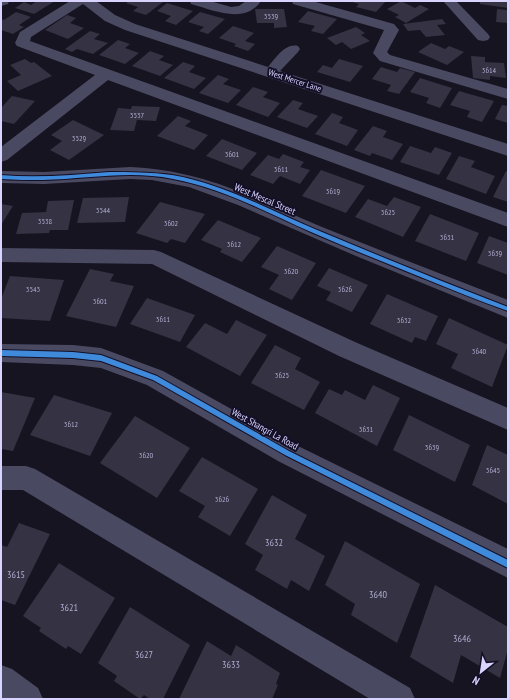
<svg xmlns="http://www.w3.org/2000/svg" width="509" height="700" font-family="'PT Sans Narrow',sans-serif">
<rect width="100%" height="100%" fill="#161421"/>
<g fill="#343243">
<polygon points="37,1 55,1 34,14 15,8 24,2 31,5"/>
<polygon points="129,1 160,1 163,2 146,15 133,11 138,7 126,3"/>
<polygon points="349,1 386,1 376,12 356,7 359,4"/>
<polygon points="401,1 415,8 420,5 429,9 406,23 395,17 399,15 387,9"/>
<polygon points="480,1 508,1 508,8 480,4"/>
<polygon points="167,3 193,11 176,25 165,21 171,16 157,11"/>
<polygon points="255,9 284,9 287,27 274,28 274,23 257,23"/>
<polygon points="497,9 508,10 508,23 496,22"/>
<polygon points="308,11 337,19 323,34 311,31 315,26 298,22"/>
<polygon points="16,12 31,17 19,25 24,27 13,34 1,30 1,19 4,20"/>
<polygon points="200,12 225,19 208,34 199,31 204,27 188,22"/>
<polygon points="67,15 76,18 70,23 84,28 68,39 45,30"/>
<polygon points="442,19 446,24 437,25 445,35 426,37 420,30 408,31 403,24"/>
<polygon points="233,26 254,33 245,41 255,44 248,51 234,46 236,44 219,38"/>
<polygon points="356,27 365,33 361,35 370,41 351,49 342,42 336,45 327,38"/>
<polygon points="90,31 100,34 94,39 108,43 93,54 77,49 72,52 65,49"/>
<polygon points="118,40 130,44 125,48 139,53 125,64 99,55"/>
<polygon points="431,43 445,49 449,46 464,52 447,65 418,52"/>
<polygon points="150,51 164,56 159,60 173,65 160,76 132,66"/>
<polygon points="471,56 485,57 485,62 504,63 506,78 490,76 490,80 473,78"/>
<polygon points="25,59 31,63 34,62 52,76 18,91 7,81 21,75 10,65"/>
<polygon points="339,59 363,66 350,82 317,72 323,65 332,68"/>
<polygon points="183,62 195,66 189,72 206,78 194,89 164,78"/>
<polygon points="381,67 397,72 400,68 415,72 399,94 387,91 391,85 372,79"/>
<polygon points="218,75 229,79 223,84 241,90 228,103 199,93"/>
<polygon points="420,78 452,88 440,108 426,103 429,98 410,92"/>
<polygon points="253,87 268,92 263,97 280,103 268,117 236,105"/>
<polygon points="459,91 494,101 482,122 467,117 470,111 450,105"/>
<polygon points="12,96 35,101 14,124 1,121 1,108"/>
<polygon points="293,100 303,103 298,109 318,116 307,128 277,117"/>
<polygon points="502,105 508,106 508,123 495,119"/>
<polygon points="132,106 160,107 156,121 137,120 134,131 110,130 118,108 131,109"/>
<polygon points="332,113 343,117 339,123 358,130 347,146 315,134"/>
<polygon points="178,116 191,121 185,126 208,135 194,150 157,136"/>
<polygon points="73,120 104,135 69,160 50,150 62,141 51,135"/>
<polygon points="373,126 387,131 383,137 403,144 392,160 372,153 370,156 354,150"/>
<polygon points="222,139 257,153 242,170 206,156"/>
<polygon points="410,146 431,153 435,147 452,153 439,175 400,162"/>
<polygon points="283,154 304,162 300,167 310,170 300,184 280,176 273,184 250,175 268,155 279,159"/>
<polygon points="459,156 475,161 471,167 495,176 486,194 446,179"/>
<polygon points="321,170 365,186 346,213 302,196"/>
<polygon points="506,171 508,172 508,202 493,197"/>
<polygon points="129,197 125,222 77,223 83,198"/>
<polygon points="394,197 421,207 403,237 355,217 368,199 387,206"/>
<polygon points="74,200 68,230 50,230 49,233 16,234 22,213 46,212 48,201"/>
<polygon points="160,202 205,214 185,243 171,239 167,243 136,233"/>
<polygon points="1,204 13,206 1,225"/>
<polygon points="430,214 479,233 466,261 415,241"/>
<polygon points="218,220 261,238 242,262 220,252 222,249 201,240"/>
<polygon points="489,236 508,243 508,275 477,263"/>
<polygon points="277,246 316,263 292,300 269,289 279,275 261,267"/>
<polygon points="329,268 368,285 352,312 326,300 331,292 317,286"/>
<polygon points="90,269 114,274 110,281 134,286 116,327 66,316"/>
<polygon points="10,276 64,280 50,321 1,318 1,299"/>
<polygon points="387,294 438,316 426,341 415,337 412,343 370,324"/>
<polygon points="147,298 195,315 180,342 130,324"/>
<polygon points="449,318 508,345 492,387 451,368 458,354 436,344"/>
<polygon points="236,320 267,335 240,376 186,347 205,323 227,334"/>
<polygon points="275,345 301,358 295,369 320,382 304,410 251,383"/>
<polygon points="373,385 400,398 377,446 315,413 329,389 342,395 345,390 365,400"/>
<polygon points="1,392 35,398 13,451 1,449"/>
<polygon points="54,395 112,413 90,456 30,435"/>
<polygon points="409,415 470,445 455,482 393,450"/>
<polygon points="135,416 190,448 157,498 100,463"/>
<polygon points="487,445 508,455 508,504 472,485"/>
<polygon points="202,457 258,489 230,536 198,517 205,506 179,491"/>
<polygon points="272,495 307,515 295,539 325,556 309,591 291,580 287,589 255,570 263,555 245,544"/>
<polygon points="19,523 50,534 15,605 1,600 1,545 7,547"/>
<polygon points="345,541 420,584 397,643 351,615 355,604 325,585"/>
<polygon points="59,563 115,598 81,654 68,646 66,649 39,631 41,628 23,616"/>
<polygon points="435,585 508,627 508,649 500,678 461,655 453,683 410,657"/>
<polygon points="130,607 190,645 163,699 150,699 144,695 140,699 114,681 117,676 98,663"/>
<polygon points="207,641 231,656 236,645 280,673 276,684 278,685 272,699 179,699"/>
</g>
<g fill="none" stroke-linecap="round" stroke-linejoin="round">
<g fill="#4a4962" fill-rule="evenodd">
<polygon points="1,1 9,1 8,4 1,6"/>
<path d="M70 1H96L115 15 135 24 268 67C276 58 285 43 298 46L300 49 298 52 280 71 508 144V156L125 30 105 21 83 4 31 37 30 41 508 213V227L108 80 7 160 1 162V147L95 75 17 46 15 43 20 32Z"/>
<path d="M190 1H210L231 7 239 6 246 1H261C245 25 213 10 191 4Z"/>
<polygon points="292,1 312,1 394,24 399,30 387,52 390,55 508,89 508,99 380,61 373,53 384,30 293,4"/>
<polygon points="443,1 456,1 488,34 490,37 488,40 483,41 478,40"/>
<path d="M130 167C204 170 256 199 322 227 384 252 446 276 508 300V318L356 256 238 205 189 187 152 180 130 179 44 184 1 183V171L44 172Z"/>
<polygon points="1,248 154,250 161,252 355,342 508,408 508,430 339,356 152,264 1,262"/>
<polygon points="1,344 73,345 101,348 163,371 296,445 508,549 508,578 278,461 147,385 101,368 73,365 1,362"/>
<polygon points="1,466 26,466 35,469 410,688 415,699 370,699 23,490 1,490"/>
<polygon points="1,665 12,669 38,688 43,699 1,699"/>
</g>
<defs>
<g id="cycleway">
<path d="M109 172C130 172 151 172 172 175 225 184 273 212 322 232 384 258 446 283 508 307V311C479 301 451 289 423 278 386 263 348 248 311 232 266 212 222 188 173 179 130 170 87 179 43 180 29 180 15 180 1 179V175C37 178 73 175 109 172Z"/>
<polygon points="1,350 73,352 101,355 157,376 289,451 508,560 508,568 285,455 153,380 101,361 73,358 1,356"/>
</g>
</defs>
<use href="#cycleway" stroke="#130f26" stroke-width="2"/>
<use href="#cycleway" fill="#408adc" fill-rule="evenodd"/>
</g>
<g text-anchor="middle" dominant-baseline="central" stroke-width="4" stroke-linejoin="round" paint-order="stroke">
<g font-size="8" fill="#b0acd0">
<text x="271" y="16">3539</text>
<text x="489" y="70">3614</text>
<text x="137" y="115">3537</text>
<text x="79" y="138">3529</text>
<text x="232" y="154">3601</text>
<text x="281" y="169">3611</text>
<text x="333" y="191">3619</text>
<text x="103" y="210">3544</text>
<text x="388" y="212">3625</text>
<text x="45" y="221">3538</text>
<text x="171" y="223">3602</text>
<text x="447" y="237">3631</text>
<text x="234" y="244">3612</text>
<text x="495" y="253">3639</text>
<text x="291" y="271">3620</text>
<text x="33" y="289">3543</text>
<text x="345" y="289">3626</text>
<text x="100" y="301">3601</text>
<text x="163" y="319">3611</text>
<text x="404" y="320">3632</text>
<text x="479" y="351">3640</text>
<text x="282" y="375">3625</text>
<text x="71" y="424">3612</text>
<text x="366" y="429">3631</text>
<text x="432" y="447">3639</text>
<text x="146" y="455">3620</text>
<text x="493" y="470">3645</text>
<text x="222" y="499">3626</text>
</g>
<g font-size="9" fill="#d9d4ff" stroke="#130f26">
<text transform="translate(295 80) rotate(18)">West Mercer Lane</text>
</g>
<g font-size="10" fill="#d9d4ff" stroke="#130f26">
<text transform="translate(265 199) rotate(23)">West Mescal Street</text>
<text transform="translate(265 429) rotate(29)">West Shangri La Road</text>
</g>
<g font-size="10" fill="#b0acd0">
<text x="274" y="542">3632</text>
<text x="16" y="574">3615</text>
<text x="378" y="594">3640</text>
<text x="69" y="607">3621</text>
<text x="462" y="638">3646</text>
<text x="144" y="654">3627</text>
<text x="231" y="664">3633</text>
</g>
</g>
<rect width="509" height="700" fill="none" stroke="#d9d4ff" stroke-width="4"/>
<g transform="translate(481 672) rotate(210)" stroke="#130f26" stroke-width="3" paint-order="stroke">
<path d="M0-3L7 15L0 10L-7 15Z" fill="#d9d4ff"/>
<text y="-6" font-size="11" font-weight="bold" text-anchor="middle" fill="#d9d4ff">N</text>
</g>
</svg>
